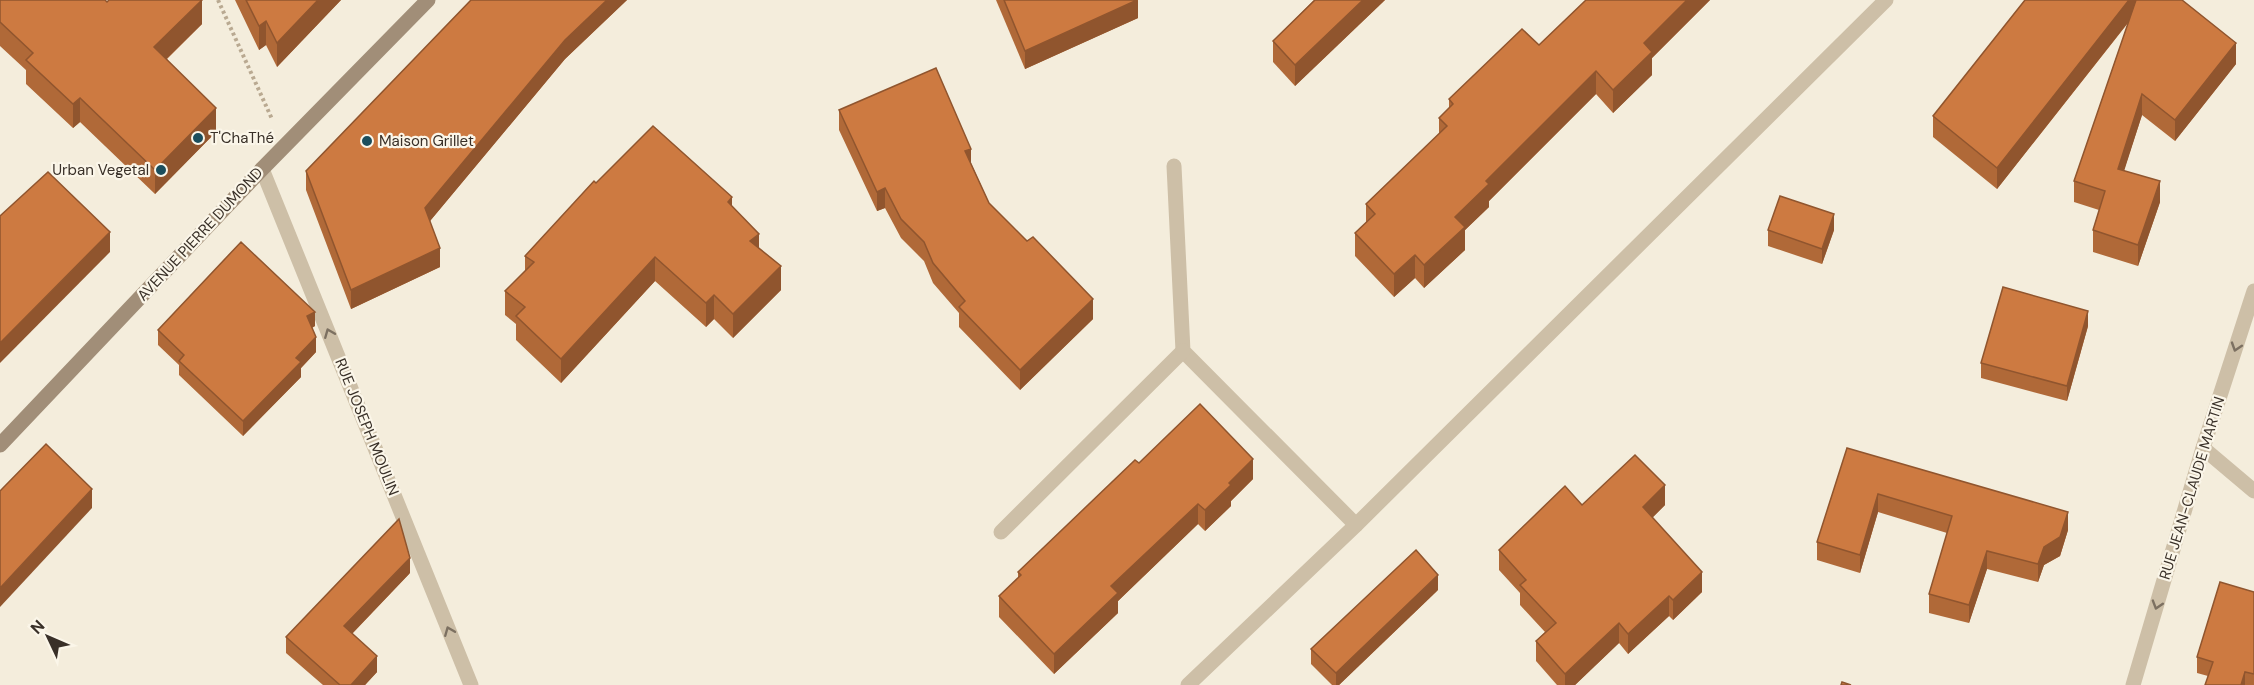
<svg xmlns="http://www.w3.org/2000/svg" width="2254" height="685" font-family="'DM Sans',sans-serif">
<rect width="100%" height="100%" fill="#f4eddc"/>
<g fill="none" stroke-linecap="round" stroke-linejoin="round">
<polyline stroke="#b9a991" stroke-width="4" stroke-dasharray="3 3" stroke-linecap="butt" points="218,0 272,119"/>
<g stroke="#cdbfa7" stroke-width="15">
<polyline points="1174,166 1183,351 1356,525"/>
<polyline points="1001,532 1183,351"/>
</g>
<g stroke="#cdbfa7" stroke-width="15">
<polyline points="262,169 471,685"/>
<polyline points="2203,448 2254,491"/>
<polyline points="1188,685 1356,525 1886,0"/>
<polyline points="2133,685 2203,448 2254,291"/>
</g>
<polyline stroke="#a18e78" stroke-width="15" points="0,445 262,169 428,0"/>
</g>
<g fill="#b06938">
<polygon points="0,0 107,2 202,24 167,59 216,132 155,194 80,122 73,128 26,84 26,70 0,46"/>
<polygon points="235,0 341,0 277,67 266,45 259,50"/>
<polygon points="471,0 627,0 565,59 430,221 440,267 351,309 306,190 306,171"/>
<polygon points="996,0 1138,0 1138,18 1025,69"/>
<polygon points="1314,0 1385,0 1295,86 1273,62 1273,41"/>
<polygon points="1586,0 1710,0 1652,58 1652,75 1613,113 1596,94 1489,201 1489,207 1465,230 1465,250 1424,288 1415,278 1394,297 1355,256 1355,233 1366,223 1366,204 1439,135 1439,118 1449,108 1449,99 1539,45"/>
<polygon points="2025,0 2182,0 2236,64 2175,141 2142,115 2124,170 2160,202 2138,266 2093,252 2093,230 2099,210 2074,202 2074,181 2128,23 1997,189 1933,137 1933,116"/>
<polygon points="839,110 971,163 989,203 1093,319 1020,390 959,327 959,313 933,283 924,261 901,238 885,208 877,211 839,130"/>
<polygon points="596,183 732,206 759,248 781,290 733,338 714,319 706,327 655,281 561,383 516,340 516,324 505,315 505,291 525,271 525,256"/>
<polygon points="1768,230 1834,230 1822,264 1768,246"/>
<polygon points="315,326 312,328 316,352 301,368 301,377 243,436 179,375 179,365 158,345 158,330"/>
<polygon points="2088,326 2067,401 1981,378 1981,363"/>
<polygon points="1847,448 2068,530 2060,556 2044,565 2038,582 1987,569 1969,623 1929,613 1929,594 1947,533 1878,512 1860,573 1817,560 1817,542"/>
<polygon points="1139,463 1253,479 1231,501 1231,506 1205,531 1198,524 1118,601 1118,613 1054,674 999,617 999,596 1018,578 1018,572"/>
<polygon points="1582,505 1665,505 1652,518 1702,592 1673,620 1669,616 1628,654 1619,643 1575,685 1557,685 1536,661 1536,641 1545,632 1520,605 1520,593 1499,570 1499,550"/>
<polygon points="410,573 352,634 377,672 365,685 323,685 286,653 286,637"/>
<polygon points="1438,590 1339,685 1332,685 1311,664 1311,649"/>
<polygon points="2254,592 2254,685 2205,685 2208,676 2197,673 2197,657"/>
</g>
<g fill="#90552e">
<polygon points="202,0 202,24 154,71 154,47"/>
<polygon points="318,0 341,0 277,67 277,43"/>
<polygon points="607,0 627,0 565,59 425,227 425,208 565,40"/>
<polygon points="1138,0 1138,18 1025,69 1025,51"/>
<polygon points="1363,0 1385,0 1295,86 1295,65"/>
<polygon points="1687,0 1710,0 1652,58 1652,75 1613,113 1613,90 1644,43"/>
<polygon points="2129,0 2141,0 2141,6 1997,189 1997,168"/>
<polygon points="266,21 266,45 259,50 259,26"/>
<polygon points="2236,43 2236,64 2175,141 2175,120"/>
<polygon points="1596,71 1596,94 1489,201 1489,207 1465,230 1465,250 1424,288 1424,265 1455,217 1486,181"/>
<polygon points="2142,94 2142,115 2118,190 2118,169"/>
<polygon points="80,98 80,122 73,128 73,104"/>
<polygon points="216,108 216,132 155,194 155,170"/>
<polygon points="971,149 971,168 965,151"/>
<polygon points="2160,181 2160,202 2138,266 2138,245"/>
<polygon points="885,188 885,208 877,211 877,192"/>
<polygon points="732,197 732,221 728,202"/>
<polygon points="1834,214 1834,230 1822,264 1822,249"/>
<polygon points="110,232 110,252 0,363 0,343"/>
<polygon points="759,234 759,258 750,241"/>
<polygon points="440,248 440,267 351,309 351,290"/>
<polygon points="1415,255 1415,278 1394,297 1394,274"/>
<polygon points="655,257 655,281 561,383 561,359"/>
<polygon points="781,266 781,290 733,338 733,314"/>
<polygon points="714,295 714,319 706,327 706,303"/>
<polygon points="1093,299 1093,319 1020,390 1020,370"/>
<polygon points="2088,311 2088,326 2067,401 2067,386"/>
<polygon points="315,312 315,326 307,330 307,316"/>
<polygon points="316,337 316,352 301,368 301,377 243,436 243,421 296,358"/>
<polygon points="1253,459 1253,479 1231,501 1231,506 1205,531 1205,510 1229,483"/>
<polygon points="1665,485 1665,505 1643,527 1643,507"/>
<polygon points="92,489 92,508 0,607 0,588"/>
<polygon points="1878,494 1878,512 1860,573 1860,555"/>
<polygon points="1198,504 1198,524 1118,601 1118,613 1054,674 1054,654 1111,586"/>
<polygon points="2068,512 2068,530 2060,556 2044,565 2038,582 2038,564 2044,547"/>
<polygon points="1987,551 1987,569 1969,623 1969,605"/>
<polygon points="410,558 410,573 344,642 344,626"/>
<polygon points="1702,572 1702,592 1673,620 1673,600"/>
<polygon points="1438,575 1438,590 1339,685 1336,685 1336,673"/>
<polygon points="1669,596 1669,616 1628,654 1628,634"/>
<polygon points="1619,623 1619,643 1575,685 1565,685 1565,674"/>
<polygon points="377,656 377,672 365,685 351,685"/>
<polygon points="2245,672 2245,685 2241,685"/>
</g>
<g fill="#cd7a41" stroke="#90552e" stroke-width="1.5">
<polygon points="0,0 105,0 107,2 109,0 202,0 154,47 216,108 155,170 80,98 73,104 26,60 33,53 0,22"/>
<polygon points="246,0 318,0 277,43 266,21 259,26"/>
<polygon points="471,0 607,0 565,40 425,208 440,248 351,290 306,171"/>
<polygon points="1004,0 1137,0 1025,51"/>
<polygon points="1315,0 1363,0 1295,65 1273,41"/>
<polygon points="1586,0 1687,0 1644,43 1652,52 1613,90 1596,71 1486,181 1489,184 1455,217 1465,227 1424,265 1415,255 1394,274 1355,233 1375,214 1366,204 1447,126 1439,118 1453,104 1449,99 1522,29 1539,45"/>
<polygon points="2025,0 2129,0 1997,168 1933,116"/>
<polygon points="2136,0 2182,0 2236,43 2175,120 2142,94 2118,169 2160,181 2138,245 2093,230 2105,191 2074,181"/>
<polygon points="936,68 971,149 965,151 989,203 1027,241 1033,237 1093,299 1020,370 959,307 965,301 933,263 924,242 901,219 885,188 877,192 839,110"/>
<polygon points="653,126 732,197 728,202 759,234 750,241 781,266 733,314 714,295 706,303 655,257 561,359 516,316 525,307 505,291 534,262 525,256 594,181 596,183"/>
<polygon points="48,172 110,232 0,343 0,216"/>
<polygon points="1780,196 1834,214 1822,249 1768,230"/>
<polygon points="241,242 315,312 307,316 316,337 296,358 301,362 243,421 179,361 184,355 158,330"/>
<polygon points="2003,287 2088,311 2067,386 1981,363"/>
<polygon points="1200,404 1253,459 1229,483 1231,485 1205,510 1198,504 1111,586 1118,593 1054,654 999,596 1021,575 1018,572 1135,460 1139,463"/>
<polygon points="46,444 92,489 0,588 0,491"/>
<polygon points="1847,448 2068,512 2060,537 2044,547 2038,564 1987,551 1969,605 1929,594 1952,516 1878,494 1860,555 1817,542"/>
<polygon points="1635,455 1665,485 1643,507 1702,572 1673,600 1669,596 1628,634 1619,623 1565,674 1536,641 1556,623 1520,585 1526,580 1499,550 1565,486 1582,505"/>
<polygon points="399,519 410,558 344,626 377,656 351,685 340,685 286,637"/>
<polygon points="1416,550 1438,575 1336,673 1311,649"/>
<polygon points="2220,582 2254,592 2254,674 2245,672 2241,685 2205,685 2213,662 2197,657"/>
<polygon points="1842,682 1851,685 1841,685"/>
</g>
<defs><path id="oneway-chevron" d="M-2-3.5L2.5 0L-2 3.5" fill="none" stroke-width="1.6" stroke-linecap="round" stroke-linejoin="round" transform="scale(1.5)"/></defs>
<g stroke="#7c7061">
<use href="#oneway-chevron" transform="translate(329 333) rotate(-112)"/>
<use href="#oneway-chevron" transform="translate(2236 347) rotate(108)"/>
<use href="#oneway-chevron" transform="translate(2157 605) rotate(107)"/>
<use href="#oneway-chevron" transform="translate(449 631) rotate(-112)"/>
</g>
<g fill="#1b4e5d" stroke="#fbf6e9" stroke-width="2">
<circle cx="198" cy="138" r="6"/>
<circle cx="367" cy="141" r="6"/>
<circle cx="161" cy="170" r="6"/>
</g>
<g text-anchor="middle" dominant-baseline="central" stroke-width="4.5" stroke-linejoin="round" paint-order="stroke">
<g font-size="15" fill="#393028" stroke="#fbf6e9" text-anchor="start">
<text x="210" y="138">T'ChaThé</text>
<text x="379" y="141">Maison Grillet</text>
<text x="149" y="170" text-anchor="end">Urban Vegetal</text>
</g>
<g font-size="15" fill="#393028" stroke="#fbf6e9">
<text transform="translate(200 234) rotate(-47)">AVENUE PIERRE DUMOND</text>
<text transform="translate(367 427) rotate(68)">RUE JOSEPH MOULIN</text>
<text transform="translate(2192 488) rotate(-73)">RUE JEAN-CLAUDE MARTIN</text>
</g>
</g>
<g transform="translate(48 637) rotate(314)" stroke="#fbf6e9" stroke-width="4.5" paint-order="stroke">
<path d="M0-4.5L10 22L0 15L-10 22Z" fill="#393028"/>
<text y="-9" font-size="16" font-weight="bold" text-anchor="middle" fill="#393028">N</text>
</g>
</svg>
